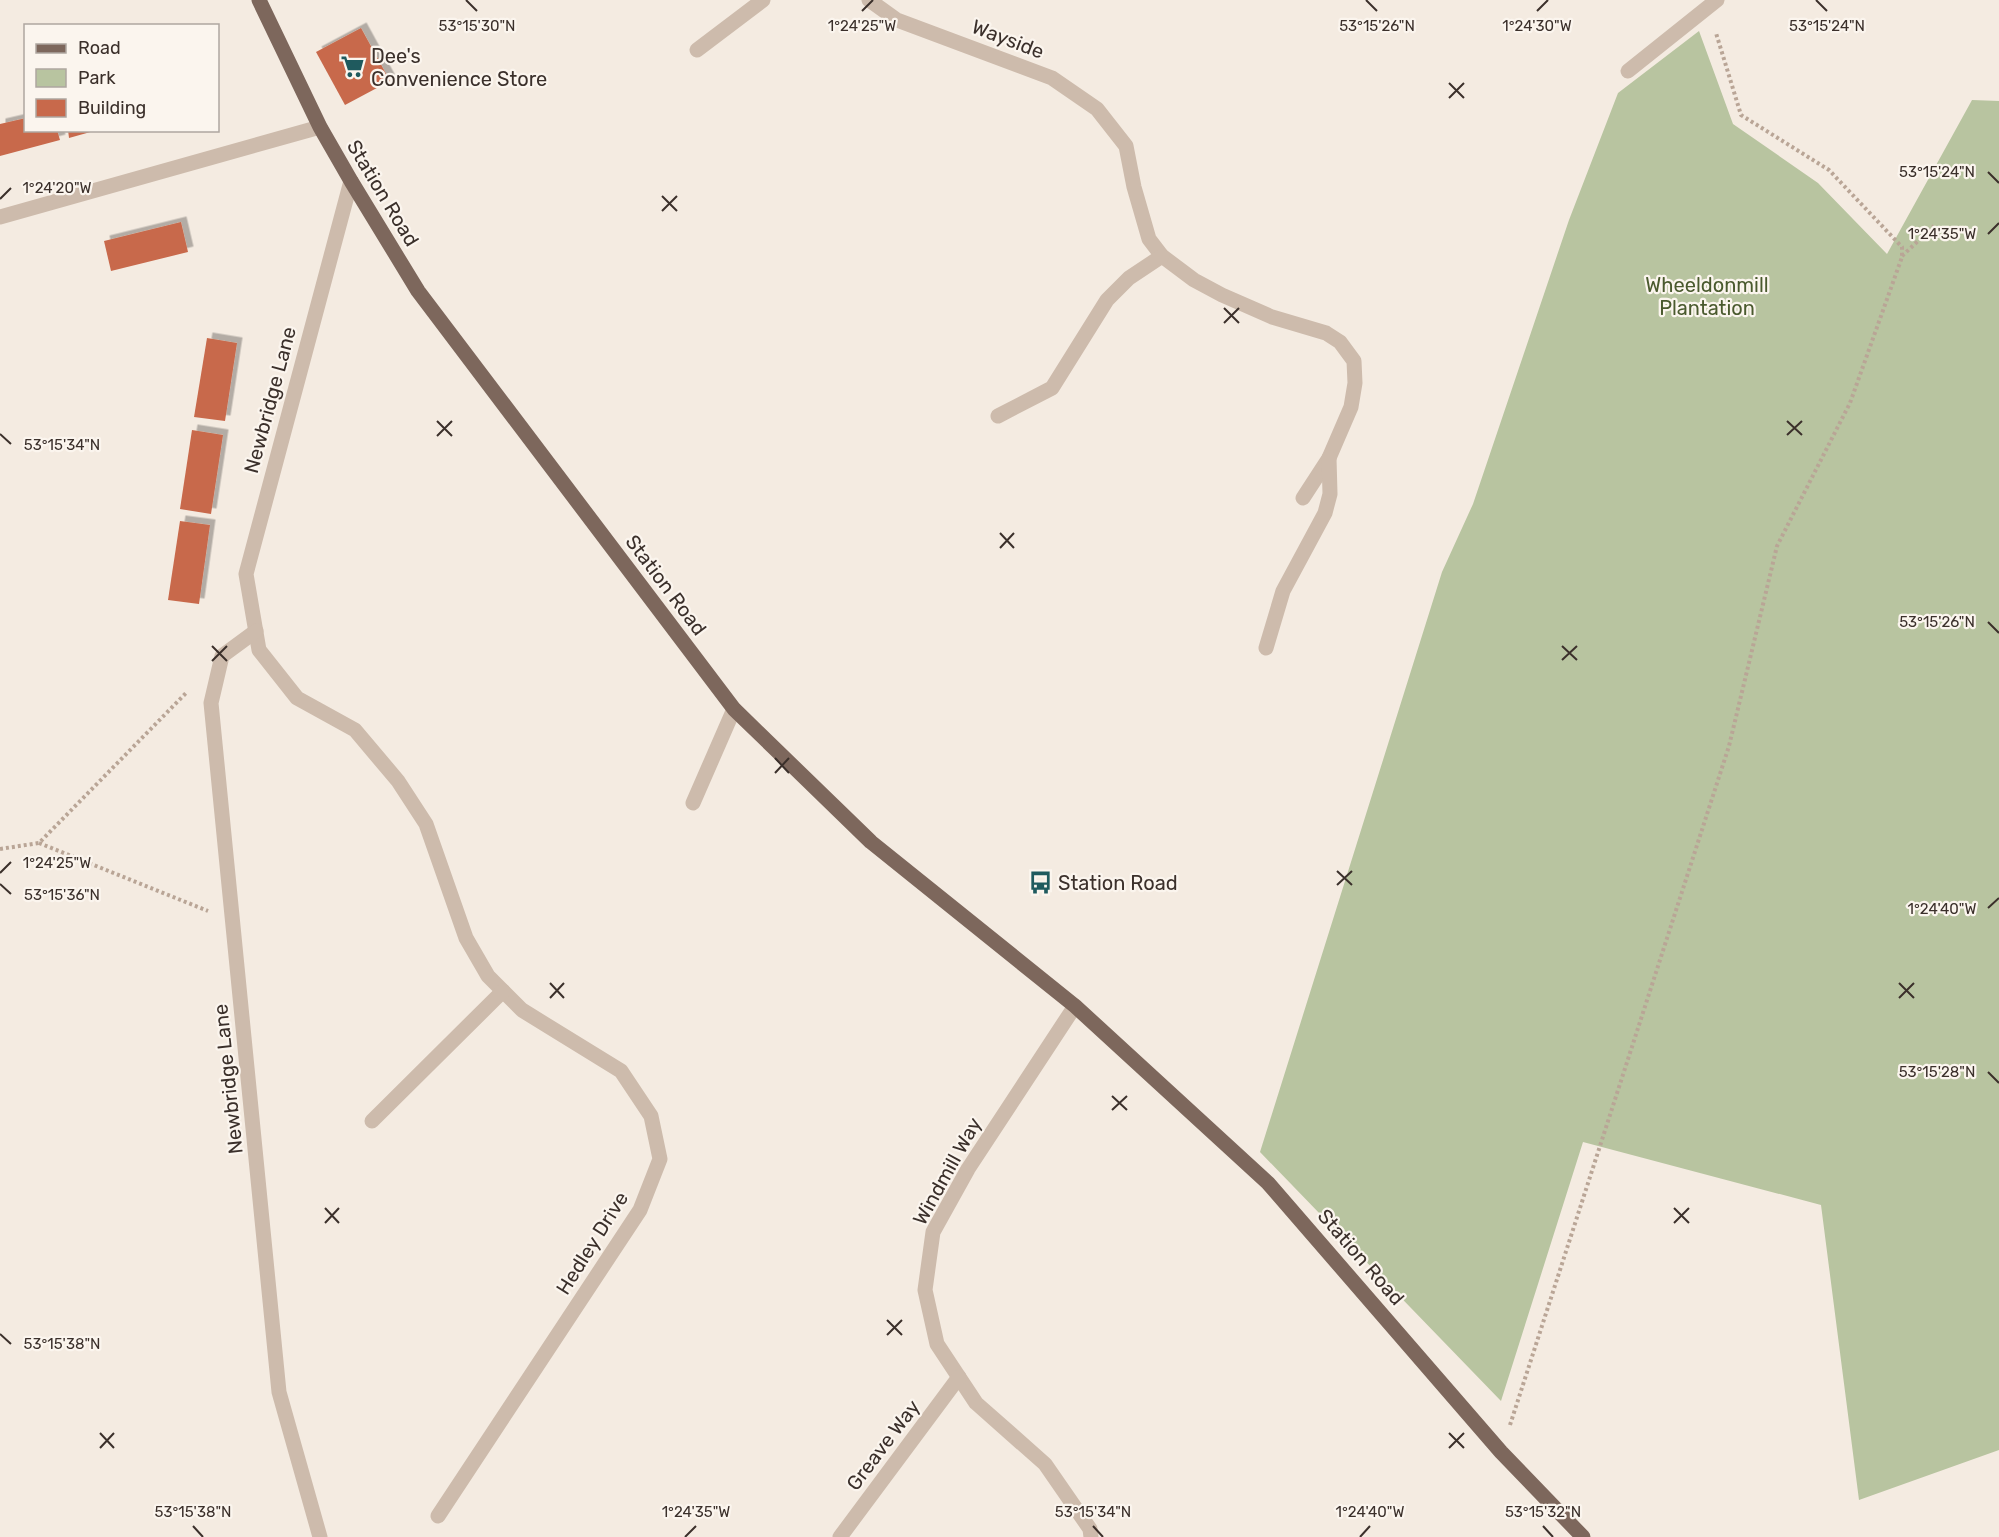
<svg xmlns="http://www.w3.org/2000/svg" width="1999" height="1537" font-family="Rubik,sans-serif">
<defs>
<filter id="shadow"><feDropShadow dx="5.5" dy="-5.5" stdDeviation="0" flood-color="#0004"/></filter>
</defs>
<rect width="100%" height="100%" fill="#f4ebe1"/>
<polygon fill="#b8c4a0" points="1699,31 1733,124 1818,183 1887,254 1972,100 1999,101 1999,1450 1859,1500 1821,1205 1583,1142 1501,1401 1260,1152 1442,572 1473,504 1569,220 1618,93"/>
<g fill="#c8694b" filter="url(#shadow)">
<polygon points="361,28 390,81 345,105 316,52"/>
<polygon points="26,118 26,130 57,130 60,140 0,156 0,124"/>
<polygon points="68,130 94,130 94,131 69,138"/>
<polygon points="181,222 188,252 111,271 104,241"/>
<polygon points="207,338 237,343 225,421 194,417"/>
<polygon points="192,430 223,435 211,514 180,509"/>
<polygon points="180,521 210,525 199,604 168,600"/>
</g>
<g fill="none" stroke-linecap="round" stroke-linejoin="round">
<g stroke="#b9a596" stroke-width="4" stroke-dasharray="3 3" stroke-linecap="butt">
<polyline points="1902,256 1934,226"/>
<polyline points="39,843 208,911"/>
<polyline points="0,849 39,843 187,692"/>
<polyline points="1510,1425 1729,746 1777,546 1850,403 1902,257 1902,247 1829,170 1741,115 1716,33"/>
</g>
<g stroke="#cdbbac" stroke-width="15">
<polyline points="869,0 897,20 1052,78 1097,109 1126,146 1134,187 1149,239 1162,256 1194,280 1222,295 1272,317 1326,333 1340,342 1354,361 1355,383 1351,407 1329,458 1303,498"/>
<polyline points="697,50 763,0"/>
<polyline points="1628,71 1717,0"/>
<polyline points="351,181 246,574 259,650 297,698 355,730 398,781 426,824 466,938 488,976 522,1010 621,1071 651,1116 660,1159 640,1210 438,1516"/>
<polyline points="0,217 320,127"/>
<polyline points="998,416 1052,388 1107,300 1129,278 1162,256"/>
<polyline points="256,631 222,656 211,703 279,1392 320,1537"/>
<polyline points="1266,648 1283,591 1325,513 1330,494 1329,458"/>
<polyline points="693,803 734,709"/>
<polyline points="1075,1006 968,1169 933,1232 925,1290 937,1344 976,1403 1045,1464 1090,1529 1091,1537"/>
<polyline points="372,1121 503,991"/>
<polyline points="840,1537 959,1377"/>
</g>
<polyline stroke="#7d675c" stroke-width="15" points="259,0 320,127 351,181 418,291 734,709 871,842 1075,1006 1268,1183 1501,1452 1583,1537"/>
</g>
<path fill="none" stroke="#3b302b" stroke-width="2" d="M466 0 477 11M1366 0 1377 11M1816 0 1827 11M862 11 873 0M1537 11 1548 0M1449 83 1464 98M1449 98 1464 83M1988 172 1999 183M662 196 677 211M0 199 11 188M662 211 677 196M1988 234 1999 223M1224 308 1239 323M1224 323 1239 308M437 421 452 436M1787 421 1802 435M0 434 11 444M1787 435 1802 421M437 436 452 421M1000 533 1014 548M1000 548 1014 533M1988 622 1999 633M212 646 227 661M1562 646 1577 660M1562 660 1577 646M212 661 227 646M775 758 789 773M775 773 789 758M1337 871 1352 885M0 873 11 862M0 884 11 894M1337 885 1352 871M1988 908 1999 898M550 983 564 998M1899 983 1914 998M550 998 564 983M1899 998 1914 983M1988 1072 1999 1083M1112 1096 1127 1110M1112 1110 1127 1096M325 1208 339 1223M1674 1208 1689 1223M325 1223 339 1208M1674 1223 1689 1208M887 1320 902 1335M0 1334 11 1344M887 1335 902 1320M100 1433 114 1448M1449 1433 1464 1448M100 1448 114 1433M1449 1448 1464 1433M193 1526 203 1537M1093 1526 1103 1537M1543 1526 1553 1537M685 1537 696 1526M1360 1537 1370 1526"/>
<defs>
<symbol id="supermarket-bare" viewBox="-9 -9 18 18"><path d="M-6-5.5h2.5l.6 2H6L4.5 2H-2.5L-4.4-4H-6ZM-1.5 3.2a1.3 1.3 0 1 0 .1 0ZM3 3.2a1.3 1.3 0 1 0 .1 0Z" fill="#1f5a5e" stroke="#fbf5ee" stroke-width="2.5" paint-order="stroke"/></symbol>
<symbol id="bus-bare" viewBox="-9 -9 18 18"><path d="M-5-6H5V4H4V6H2V4H-2V6H-4V4H-5ZM-3.5-4V0h7V-4ZM-3.5 1.2v1.5H-2V1.2ZM2 1.2v1.5H3.5V1.2Z" fill="#1f5a5e" stroke="#fbf5ee" stroke-width="2.5" paint-order="stroke"/></symbol>
</defs>
<g fill-rule="evenodd">
<use href="#supermarket-bare" x="336" y="50" width="33" height="33"/>
<use href="#bus-bare" x="1024" y="866" width="33" height="33"/>
</g>
<g text-anchor="middle" dominant-baseline="central" stroke-width="4.5" stroke-linejoin="round" paint-order="stroke">
<g font-size="20" fill="#3b302b" stroke="#fbf5ee">
<text transform="translate(1008 39) rotate(21)">Wayside</text>
<text transform="translate(383 193) rotate(59)">Station Road</text>
<text transform="translate(270 400) rotate(-75)">Newbridge Lane</text>
<text transform="translate(666 585) rotate(53)">Station Road</text>
<text transform="translate(228 1079) rotate(-96)">Newbridge Lane</text>
<text transform="translate(947 1171) rotate(-61)">Windmill Way</text>
<text transform="translate(592 1243) rotate(-58)">Hedley Drive</text>
<text transform="translate(1361 1257) rotate(49)">Station Road</text>
<text transform="translate(883 1445) rotate(-53)">Greave Way</text>
</g>
<g font-size="20" fill="#3b302b" stroke="#fbf5ee" text-anchor="start">
<text x="371" y="56">Dee's<tspan x="371" dy="23">Convenience Store</tspan></text>
<text x="1058" y="883">Station Road</text>
</g>
<g font-size="20" fill="#4a5a2e" stroke="#fbf5ee">
<text x="1707" y="285">Wheeldonmill<tspan x="1707" dy="23">Plantation</tspan></text>
</g>
</g>
<g font-size="15" text-anchor="middle" fill="#3b302b" stroke="#fbf5ee" stroke-width="4.5" stroke-linejoin="round" paint-order="stroke">
<text x="477" y="31">53°15'30"N</text>
<text x="862" y="31">1°24'25"W</text>
<text x="1377" y="31">53°15'26"N</text>
<text x="1537" y="31">1°24'30"W</text>
<text x="1827" y="31">53°15'24"N</text>
<text x="1937" y="177">53°15'24"N</text>
<text x="57" y="193">1°24'20"W</text>
<text x="1942" y="239">1°24'35"W</text>
<text x="62" y="450">53°15'34"N</text>
<text x="1937" y="627">53°15'26"N</text>
<text x="57" y="868">1°24'25"W</text>
<text x="62" y="900">53°15'36"N</text>
<text x="1942" y="914">1°24'40"W</text>
<text x="1937" y="1077">53°15'28"N</text>
<text x="62" y="1349">53°15'38"N</text>
<text x="193" y="1517">53°15'38"N</text>
<text x="696" y="1517">1°24'35"W</text>
<text x="1370" y="1517">1°24'40"W</text>
<text x="1093" y="1517">53°15'34"N</text>
<text x="1543" y="1517">53°15'32"N</text>
</g>
<rect x="24" y="24" width="195" height="108" fill="#fbf5ee" stroke="#aea6a0" stroke-width="1.5"/>
<rect x="36" y="44" width="30" height="9" fill="#7d675c" stroke="#aea6a0" stroke-width="1.5"/>
<text x="78" y="54" font-size="18" fill="#3b302b">Road</text>
<rect x="36" y="69" width="30" height="18" fill="#b8c4a0" stroke="#aea6a0" stroke-width="1.5"/>
<text x="78" y="84" font-size="18" fill="#3b302b">Park</text>
<rect x="36" y="99" width="30" height="18" fill="#c8694b" stroke="#aea6a0" stroke-width="1.5"/>
<text x="78" y="114" font-size="18" fill="#3b302b">Building</text>
</svg>
